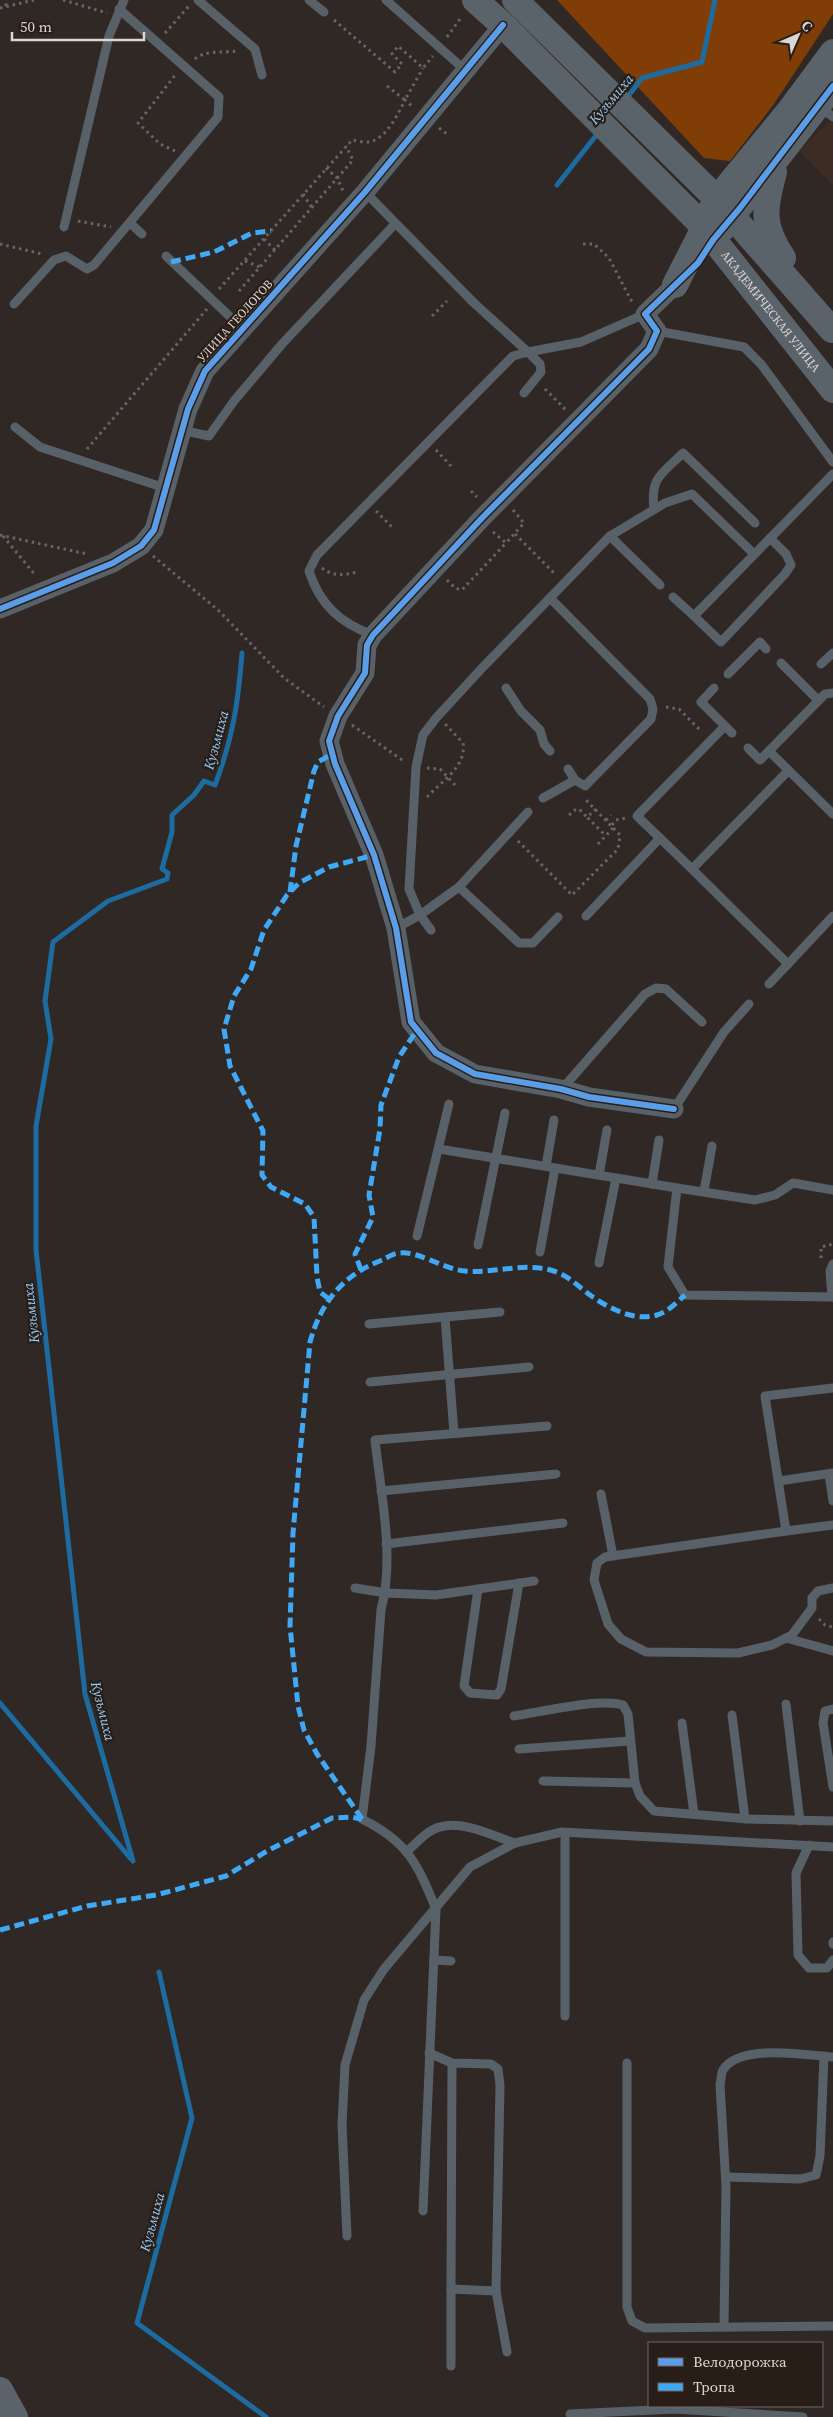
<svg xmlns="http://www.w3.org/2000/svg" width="833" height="2417" font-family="'Source Serif 4',serif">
<rect width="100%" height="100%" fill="#302825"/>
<polygon fill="#3d2c23" points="833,118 833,185 799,151"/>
<polygon fill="#803e06" points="557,0 833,0 833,14 774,104 730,161 704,158"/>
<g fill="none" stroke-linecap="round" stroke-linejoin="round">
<g stroke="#1c6ca1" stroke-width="5">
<polyline points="626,99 642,78 702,62 715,0"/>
<polyline points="557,185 598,133"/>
<polyline points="0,1703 131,1859"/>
<path d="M133 1861 85 1694 36 1250V1126L51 1039 45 1001 53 942 108 901 167 879 168 873 162 869 172 832V815L194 795 204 781 215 785C233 737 238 704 242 653"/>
<polyline points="159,1972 192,2118 137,2323 266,2417"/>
</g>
<g stroke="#64676a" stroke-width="3" stroke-dasharray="2.5 4" stroke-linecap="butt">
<polyline points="63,0 107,13"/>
<polyline points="6,6 6,0"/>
<polyline points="0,8 34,0"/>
<polyline points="334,20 395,72 402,64 392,54 398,46 423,68 433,56"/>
<polyline points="165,33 189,6"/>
<polyline points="447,37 460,19"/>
<path d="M195 59C204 50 225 53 237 51"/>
<polyline points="387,86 405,100 423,68"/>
<polyline points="439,128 447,134"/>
<polyline points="175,151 160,144 138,123 176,74"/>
<polyline points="326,168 337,178 343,191"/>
<polyline points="303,194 312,208"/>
<polyline points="78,221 111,227"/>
<polyline points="264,239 275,250"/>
<polyline points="0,244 42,254"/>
<polyline points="583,244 594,244 609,258 632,302"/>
<polyline points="245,261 260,267"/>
<path d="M219 289 352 140C357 141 363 142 368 142 386 140 398 114 405 100L413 107"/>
<polyline points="239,291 353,160 346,146"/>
<polyline points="432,316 447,301"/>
<polyline points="545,389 566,410"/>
<polyline points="87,449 207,309"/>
<polyline points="436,450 451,466"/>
<polyline points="471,491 477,497"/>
<polyline points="376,511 392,527"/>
<polyline points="493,532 506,543 524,523 513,510"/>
<polyline points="515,534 555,574"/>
<polyline points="0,535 87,554"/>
<polyline points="3,536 36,576"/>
<polyline points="153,556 218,610 284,678 324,707"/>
<path d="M322 568C333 577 345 575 357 572"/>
<polyline points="447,580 455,588 462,590 506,543"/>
<polyline points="666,707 679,709 702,732"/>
<polyline points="352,725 405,762"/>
<polyline points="427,768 440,769 456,786"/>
<path d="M427 797C441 782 467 766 463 743L445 724"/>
<polyline points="596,809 587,817 606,836"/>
<polyline points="569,815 575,810 579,809 587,817"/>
<polyline points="606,820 611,815"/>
<polyline points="612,825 616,820 626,818"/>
<polyline points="518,841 572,895 618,849 620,835 585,799"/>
<polyline points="598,844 614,827"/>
<polyline points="821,1258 821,1247 833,1244"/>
<polyline points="819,1619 825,1625 833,1627"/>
</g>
<g stroke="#596168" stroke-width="9">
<polyline points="198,0 255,49 262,75"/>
<polyline points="309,0 324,12"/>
<polyline points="386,0 466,71"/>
<polyline points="820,107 833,117"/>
<polyline points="365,192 474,303 528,352 581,342 645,314"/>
<polyline points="130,223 142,234"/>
<polyline points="64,227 109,36 124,0"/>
<polyline points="166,256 244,330"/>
<polyline points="14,304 54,260 66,256 87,269 94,265 218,117 219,97 119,9"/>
<polyline points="657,331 744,347 761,364 833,462"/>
<polyline points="15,427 40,447 165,488"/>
<polyline points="181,430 209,436 234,401 282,344 395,224"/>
<path d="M654 509C650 477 662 474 683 453L755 523"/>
<polyline points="610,536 665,503 692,494 754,554"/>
<polyline points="673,597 694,616 833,474"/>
<polyline points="550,598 650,699 653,709 651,719 585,786 575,780 568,769"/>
<polyline points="694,616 721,642 785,574 791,565 786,554 770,538"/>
<path d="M373 635C340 623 320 605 309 571L317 555 513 356 528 352 540 364 541 372 524 393"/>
<polyline points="781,663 818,700"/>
<polyline points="821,664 833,653"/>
<polyline points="728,674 760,642 766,649"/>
<polyline points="506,688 521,711 540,730 544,744 550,751"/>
<polyline points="714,688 701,702 732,733"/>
<polyline points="748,748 760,760 825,694 833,693"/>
<polyline points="769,751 833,814"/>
<polyline points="788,771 692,869 788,964 833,916"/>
<polyline points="543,798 575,780"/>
<polyline points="528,812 459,887 420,915 409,889 416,767 423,735 436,718 484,666 610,536 660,585"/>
<polyline points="692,869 637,816 725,726"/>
<polyline points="459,887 519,943 533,943 558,917"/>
<polyline points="586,916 660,838"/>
<polyline points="396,928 420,915 431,930"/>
<polyline points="769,984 788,964"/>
<polyline points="562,1089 645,994 656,988 666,989 702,1022"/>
<polyline points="674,1109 724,1032 749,1004"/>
<polyline points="439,1149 677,1188"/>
<polyline points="546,1166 554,1120"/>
<polyline points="599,1175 607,1130"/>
<polyline points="652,1184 659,1140"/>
<polyline points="833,1190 793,1183 775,1195 755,1200 677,1188 668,1267 685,1295 833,1297"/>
<polyline points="704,1191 712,1146"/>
<polyline points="417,1236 449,1104"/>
<polyline points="478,1245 505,1113"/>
<polyline points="540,1252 555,1168"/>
<polyline points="599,1263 616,1178"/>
<polyline points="832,1297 830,1271 833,1264"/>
<polyline points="445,1317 454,1433"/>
<polyline points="369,1324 500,1312"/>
<polyline points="370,1382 529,1367"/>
<polyline points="833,1388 765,1396 786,1531 833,1525"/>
<polyline points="829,1474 833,1501"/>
<polyline points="779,1481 833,1473"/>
<polyline points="381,1491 556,1474"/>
<polyline points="601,1494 613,1556"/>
<polyline points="786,1531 605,1557 597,1563 594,1580 608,1624 621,1639 646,1652 738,1653 772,1645 792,1635 812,1608 812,1598 818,1591 833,1588"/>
<polyline points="386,1544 563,1523"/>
<polyline points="355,1588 386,1593 436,1595 534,1581"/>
<polyline points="478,1589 464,1686 470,1693 497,1695 501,1689 519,1583"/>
<polyline points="786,1638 833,1651"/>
<polyline points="786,1704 800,1821"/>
<polyline points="833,1709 825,1711 823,1723 833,1787"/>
<polyline points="732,1715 745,1819"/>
<path d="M514 1716C541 1712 599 1698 623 1705L628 1714 635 1783 640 1796 654 1811 748 1819 833 1821"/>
<polyline points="682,1723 694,1814"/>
<polyline points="519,1749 630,1741"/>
<polyline points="543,1781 635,1783"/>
<polyline points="565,1833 565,2016"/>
<polyline points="809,1845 796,1873 798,1955 809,1968 827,1968 833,1960"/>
<path d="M406 1852C416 1844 427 1830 440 1827 463 1820 493 1836 515 1843"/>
<polyline points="833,1942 833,1944"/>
<polyline points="434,1960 451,1961"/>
<polyline points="429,2053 452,2063 491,2064 498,2069 500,2085 496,2291 451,2289 452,2063"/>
<polyline points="627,2063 627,2307 632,2321 645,2328 833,2326"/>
<polyline points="726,2177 800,2179 816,2175 820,2156 824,2056"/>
<path d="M423 2211 436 1909C417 1863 408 1842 362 1819L371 1746 381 1610C395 1557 381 1495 375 1440L547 1426"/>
<polyline points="347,2236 342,2125 345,2065 364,2000 384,1969 470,1867 515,1843 562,1832 833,1847"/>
<polyline points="496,2291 507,2352"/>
<path d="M724 2326 726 2186 720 2085C721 2081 721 2073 723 2070 739 2043 806 2055 833 2057"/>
<polyline points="451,2366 451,2289"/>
<polyline points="570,2414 675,2409 803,2417"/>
</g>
<g stroke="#596168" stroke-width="19">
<polyline points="0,609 113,563 141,546 154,530 188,409 205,371 365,192 503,25"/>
<polyline points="674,1109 589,1097 561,1089 475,1074 436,1053 411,1022 396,928 374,855 335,764 329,741 338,716 365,673 367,645 373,635 482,518 649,349 657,331 645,314 675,285"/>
</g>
<g stroke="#5b636a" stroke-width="26">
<path id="s1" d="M475 0 503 25 702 225 833 390"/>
<polyline points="515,0 717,199 832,330"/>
<path d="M774 172C764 209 761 225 783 258"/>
<polyline points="722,229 833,86"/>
<polyline points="675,285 700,236 702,225 717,199 790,110 833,52"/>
<polyline points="0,2390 15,2417"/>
</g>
<g stroke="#3fa9f5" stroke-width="5" stroke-dasharray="10 5" stroke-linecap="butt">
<polyline points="171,262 214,252 252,233 271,231"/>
<polyline points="290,892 296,846 314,771 318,762 332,754"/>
<polyline points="361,1270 355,1254 373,1217 369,1195 380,1129 381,1105 399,1057 417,1030"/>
<polyline points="329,1299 320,1292 317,1277 314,1217 305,1204 271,1187 262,1175 263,1131 230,1066 224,1029 234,996 251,969 264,930 287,895 299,883 329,867 374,855"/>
<path d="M362 1819 317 1754 304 1730 298 1706 290 1626 293 1533 310 1342C321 1302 343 1275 382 1260 387 1258 394 1253 400 1253 419 1251 443 1269 465 1271 497 1274 528 1260 559 1273 571 1278 580 1288 590 1295 608 1308 635 1322 657 1315 668 1312 677 1302 685 1295"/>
<polyline points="0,1930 87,1906 156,1895 226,1876 267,1851 332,1818 351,1817 362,1819"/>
</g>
<defs>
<g id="cycleway">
<polyline points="0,609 113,563 141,546 154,530 188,409 205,371 365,192 503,25"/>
<polyline points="674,1109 589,1097 561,1089 475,1074 436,1053 411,1022 396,928 374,855 335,764 329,741 338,716 365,673 367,645 373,635 482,518 649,349 657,331 645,314 698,263 713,240 740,208 833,86"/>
</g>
</defs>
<use href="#cycleway" stroke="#291e17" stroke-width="9"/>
<use href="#cycleway" stroke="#5a9eea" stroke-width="6"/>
</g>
<g text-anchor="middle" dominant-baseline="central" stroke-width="4.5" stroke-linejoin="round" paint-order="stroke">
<g font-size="12" fill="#ddd5d0" stroke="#291e17">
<text stroke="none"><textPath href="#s1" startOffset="430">АКАДЕМИЧЕСКАЯ УЛИЦА</textPath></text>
<text transform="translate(235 321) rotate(-48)">УЛИЦА ГЕОЛОГОВ</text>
</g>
<g font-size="14" font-style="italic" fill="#92ccfc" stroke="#291e17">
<text transform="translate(611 99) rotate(-50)">Кузьмиха</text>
<text transform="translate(216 740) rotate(-75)">Кузьмиха</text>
<text transform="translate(31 1313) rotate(-96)">Кузьмиха</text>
<text transform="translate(103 1711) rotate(76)">Кузьмиха</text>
<text transform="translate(152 2222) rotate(-75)">Кузьмиха</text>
</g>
</g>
<rect x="648" y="2342" width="175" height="65" fill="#291e17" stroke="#716761"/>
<rect x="658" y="2358" width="25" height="8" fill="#5a9eea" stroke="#716761"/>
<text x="693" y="2367" font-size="15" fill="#ddd5d0">Велодорожка</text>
<rect x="658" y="2383" width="25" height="8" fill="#3fa9f5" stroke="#716761"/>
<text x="693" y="2392" font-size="15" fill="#ddd5d0">Тропа</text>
<g transform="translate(798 35) rotate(45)" stroke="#291e17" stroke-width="4" paint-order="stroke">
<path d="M0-4L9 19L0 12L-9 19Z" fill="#ddd5d0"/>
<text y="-8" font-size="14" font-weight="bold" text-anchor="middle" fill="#ddd5d0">С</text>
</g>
<path d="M12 32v8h132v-8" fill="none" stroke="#ddd5d0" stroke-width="2.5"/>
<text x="20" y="32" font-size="15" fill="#ddd5d0" stroke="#291e17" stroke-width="4" paint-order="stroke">50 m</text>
</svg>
